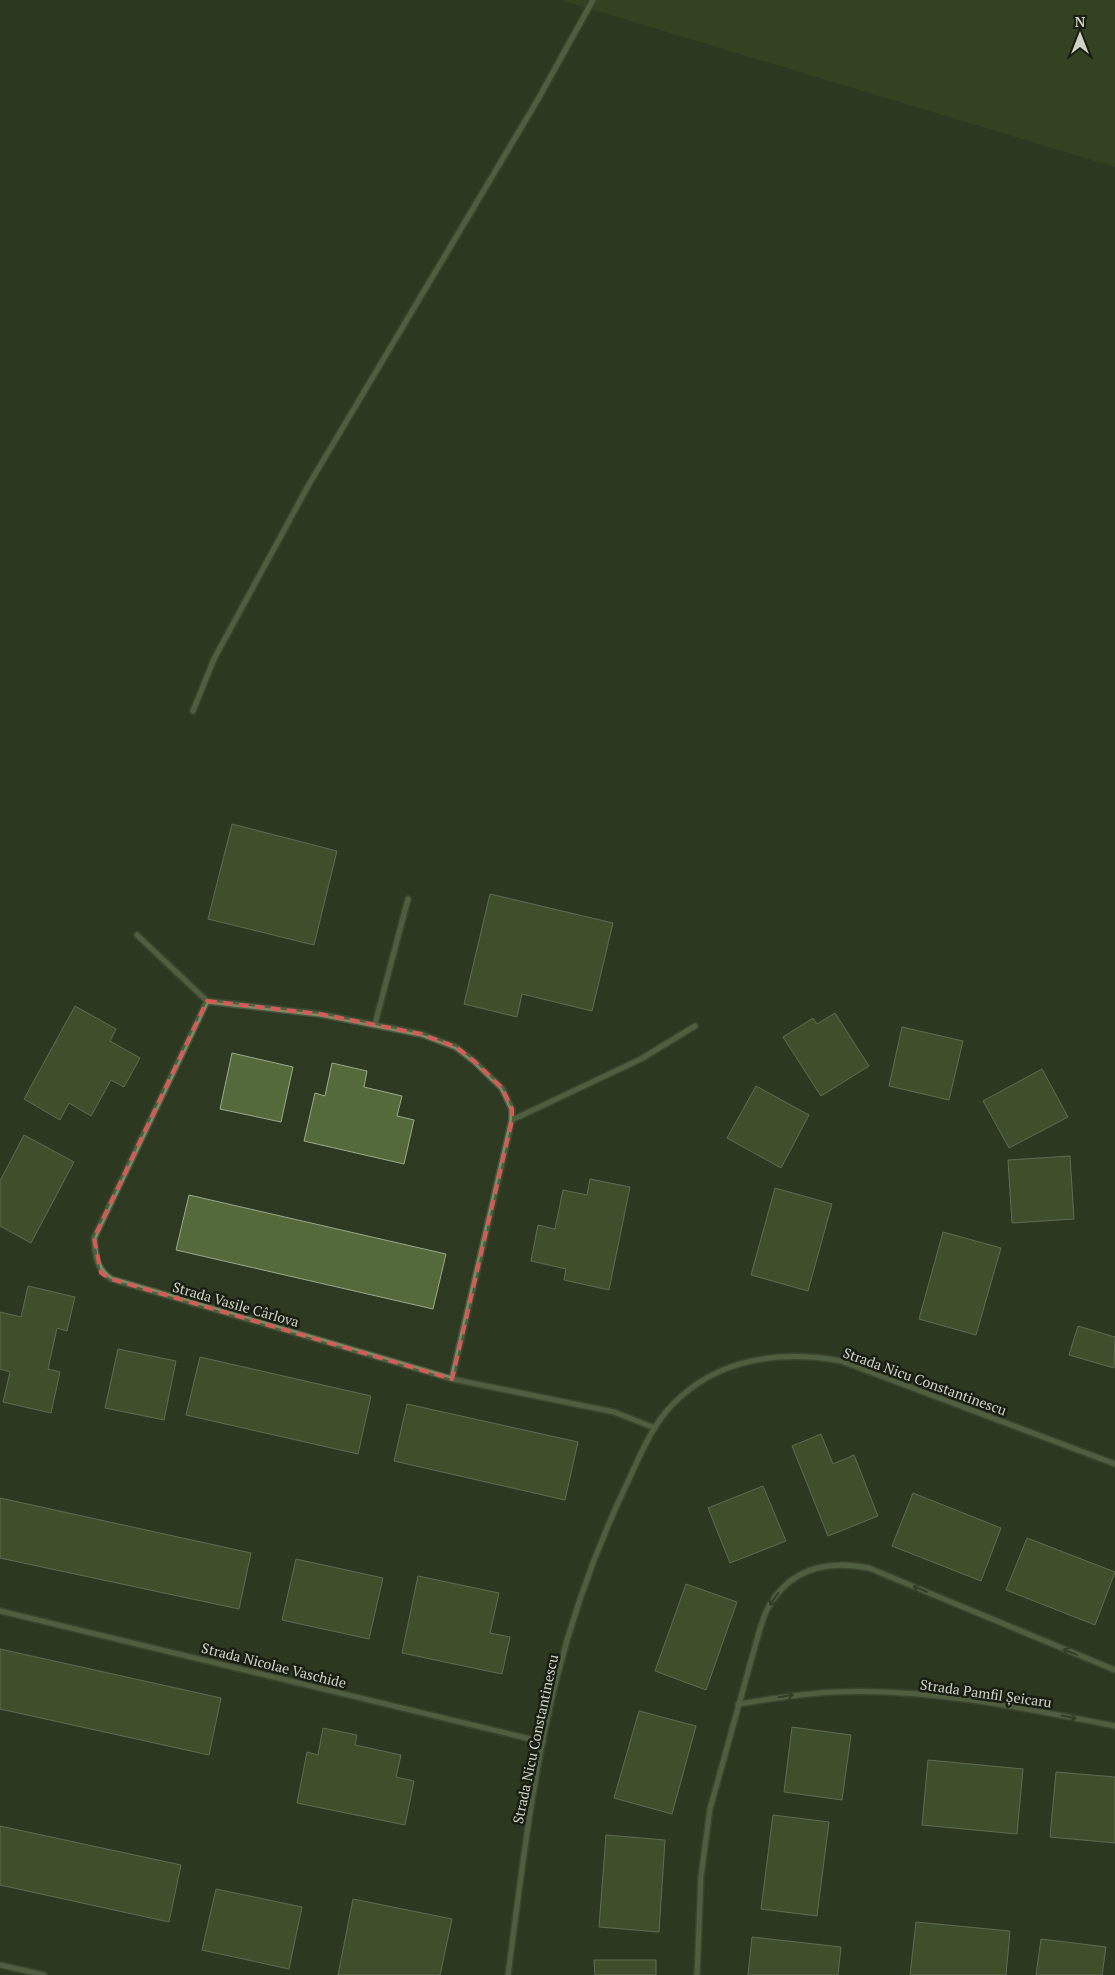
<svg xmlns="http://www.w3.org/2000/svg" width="1115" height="1975" font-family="'PT Serif',serif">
<rect width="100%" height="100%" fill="#2d3921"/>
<polygon fill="#3a4e21" points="561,0 1115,0 1115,167"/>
<g fill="#546a3a" stroke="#9ba98d">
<polygon points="232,824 337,851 314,945 208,919"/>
<polygon points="490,894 613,923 592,1011 522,994 517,1017 464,1004"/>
<polygon points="75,1006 116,1029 110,1041 140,1058 124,1087 111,1080 91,1116 69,1103 60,1120 24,1099"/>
<polygon points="835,1013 869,1066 821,1096 783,1037 813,1018 817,1024"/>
<polygon points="902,1027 963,1041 949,1100 889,1086"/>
<polygon points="232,1053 293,1067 281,1122 220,1109"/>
<polygon points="332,1063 367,1071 364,1087 402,1096 397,1116 414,1120 404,1164 304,1141 315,1093 325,1096"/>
<polygon points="1042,1069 1068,1117 1009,1148 983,1101"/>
<polygon points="756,1086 809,1115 781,1168 727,1138"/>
<polygon points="24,1135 74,1162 31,1243 0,1226 0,1181"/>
<polygon points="1070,1156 1074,1219 1012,1223 1008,1160"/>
<polygon points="590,1179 630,1187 609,1290 564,1280 566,1269 531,1261 538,1225 555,1229 563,1190 587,1195"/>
<polygon points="775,1188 832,1204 808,1291 751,1275"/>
<polygon points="189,1195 446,1254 433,1309 176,1250"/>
<polygon points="943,1232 1001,1248 976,1335 919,1319"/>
<polygon points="28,1286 75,1297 67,1331 57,1328 48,1369 60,1372 51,1413 3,1402 10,1372 0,1369 0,1312 21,1317"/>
<polygon points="1078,1326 1115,1337 1114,1368 1069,1355"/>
<polygon points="118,1349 176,1361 164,1420 105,1408"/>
<polygon points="200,1357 371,1396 358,1454 186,1415"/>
<polygon points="407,1404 578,1442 565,1500 394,1461"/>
<polygon points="821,1434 833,1464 854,1455 878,1516 828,1536 792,1446"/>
<polygon points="763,1486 786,1541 730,1563 708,1508"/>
<polygon points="913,1493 1001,1528 981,1581 892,1546"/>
<polygon points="0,1498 251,1553 239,1609 0,1558"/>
<polygon points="1027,1538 1115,1572 1095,1625 1006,1590"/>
<polygon points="296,1559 383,1578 369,1639 282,1620"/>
<polygon points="418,1576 499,1593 490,1633 510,1637 502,1674 402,1653"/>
<polygon points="686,1584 737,1602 706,1690 655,1671"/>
<polygon points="0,1649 221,1698 209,1755 0,1709"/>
<polygon points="639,1711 696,1726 672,1814 614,1798"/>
<polygon points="792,1727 851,1735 842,1800 784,1792"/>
<polygon points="323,1728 357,1735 355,1745 401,1755 396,1777 414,1781 405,1825 297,1803 307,1752 318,1755"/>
<polygon points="928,1760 1023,1769 1017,1834 922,1825"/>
<polygon points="1056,1772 1115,1777 1115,1843 1050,1837"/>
<polygon points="773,1815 829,1822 817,1916 761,1909"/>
<polygon points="0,1826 181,1865 169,1922 0,1885"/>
<polygon points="606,1835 665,1840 659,1932 599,1927"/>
<polygon points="216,1889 302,1907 289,1969 202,1950"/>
<polygon points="353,1899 452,1919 440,1975 338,1975"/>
<polygon points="916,1922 1010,1931 1006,1975 910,1975"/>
<polygon points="752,1937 841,1947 838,1975 748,1975"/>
<polygon points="1041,1939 1106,1947 1102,1975 1036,1975"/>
<polygon points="594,1960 656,1960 656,1975 595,1975"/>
</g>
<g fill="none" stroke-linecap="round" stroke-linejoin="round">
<defs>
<g id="minor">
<polyline points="193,711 214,659 308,486 537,101 593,0"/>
<polyline points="137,935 207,1001 320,1014 421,1034 456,1047 474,1061 502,1088 512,1109 512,1120 452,1379"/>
<path d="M207 1001 94 1238C95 1255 96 1269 111 1279L452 1379 614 1412 655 1428"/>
<polyline points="375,1024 408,899"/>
<polyline points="512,1120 641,1059 695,1026"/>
<polyline points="0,1611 543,1742"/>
<path d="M738 1704C771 1699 803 1693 836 1692 931 1688 1023 1708 1115 1726"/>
<polyline points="0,1965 44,1975"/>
<path d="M508 1975C521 1877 532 1777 556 1681 572 1617 595 1552 623 1492 637 1463 650 1427 673 1404 718 1358 780 1350 841 1361L1115 1464"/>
<path d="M697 1975 701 1876 710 1809 759 1632C762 1623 764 1614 769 1606 791 1568 828 1560 869 1568L1115 1670"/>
</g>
</defs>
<use href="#minor" stroke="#4a553f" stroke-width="8"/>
<use href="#minor" stroke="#798c64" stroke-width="5"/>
</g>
<defs><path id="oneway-shaft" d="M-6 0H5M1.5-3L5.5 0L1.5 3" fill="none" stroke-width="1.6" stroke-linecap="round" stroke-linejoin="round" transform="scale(1.25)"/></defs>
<g stroke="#3b442f">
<use href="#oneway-shaft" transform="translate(920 1589) rotate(-158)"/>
<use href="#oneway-shaft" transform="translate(774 1599) rotate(124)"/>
<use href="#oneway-shaft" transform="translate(1070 1652) rotate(-158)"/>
<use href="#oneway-shaft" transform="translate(786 1696) rotate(-9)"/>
<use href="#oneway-shaft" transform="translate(1069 1717) rotate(11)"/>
</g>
<path d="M0 0H1115V1975H0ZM207 1001 320 1014 421 1034 456 1047 474 1061 502 1088 512 1109V1120L452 1379 111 1279 101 1273 94 1238Z" fill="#2d3921" fill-opacity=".55" fill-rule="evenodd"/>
<path fill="none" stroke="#d45c57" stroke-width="4" stroke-dasharray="10 6" stroke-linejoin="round" d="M207 1001 320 1014 421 1034 456 1047 474 1061 502 1088 512 1109V1120L452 1379 111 1279 101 1273 94 1238Z"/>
<g text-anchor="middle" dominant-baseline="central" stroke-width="5" stroke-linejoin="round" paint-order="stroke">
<g font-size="14" fill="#ced5c6" stroke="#191e13">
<text transform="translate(236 1304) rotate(16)">Strada Vasile Cârlova</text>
<text transform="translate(925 1381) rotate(20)">Strada Nicu Constantinescu</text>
<text transform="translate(274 1665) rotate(14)">Strada Nicolae Vaschide</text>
<text transform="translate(986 1693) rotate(8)">Strada Pamfil Șeicaru</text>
<text transform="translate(535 1739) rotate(-78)">Strada Nicu Constantinescu</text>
</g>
</g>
<g transform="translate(1080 35)" stroke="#191e13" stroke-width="4" paint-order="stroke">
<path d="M0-4L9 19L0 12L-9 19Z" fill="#ced5c6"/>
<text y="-8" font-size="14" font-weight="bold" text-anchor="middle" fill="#ced5c6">N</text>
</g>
</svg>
